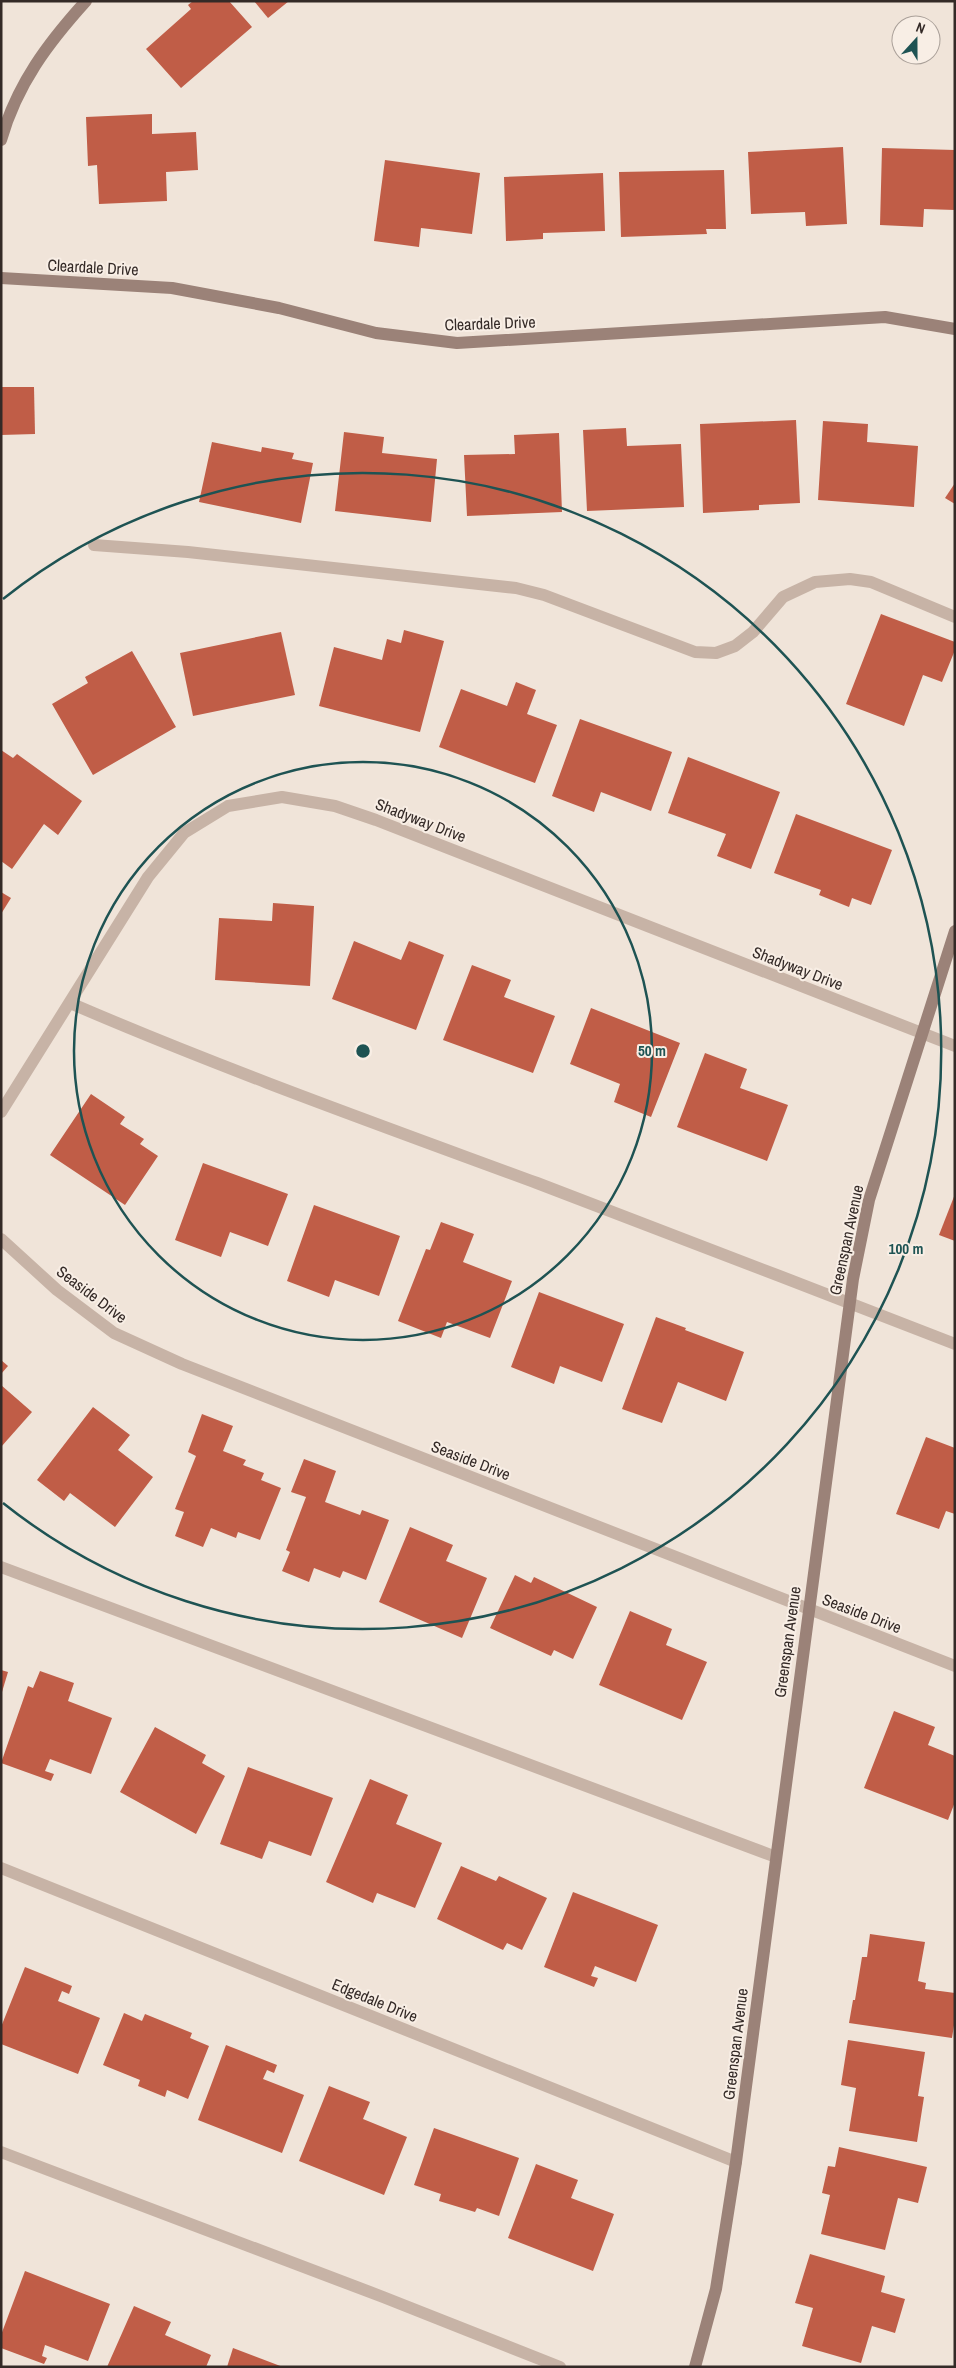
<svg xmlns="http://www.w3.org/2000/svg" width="956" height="2368" font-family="'Archivo Narrow',sans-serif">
<rect width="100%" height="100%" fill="#f0e4d9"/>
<g fill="#c05d47">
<polygon points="193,1 229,1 252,27 181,88 146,49 191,9 188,5"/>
<polygon points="254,1 289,1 268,18"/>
<polygon points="152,114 152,134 196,132 198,170 166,172 167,201 99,204 97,165 88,166 86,117"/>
<polygon points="843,147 847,224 806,226 805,212 751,214 748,152"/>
<polygon points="882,148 955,150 955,210 924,209 923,227 880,225"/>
<polygon points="385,160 480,173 472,234 421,228 419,247 374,241"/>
<polygon points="724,170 726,229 706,229 707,234 621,237 619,172"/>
<polygon points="603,173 605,231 543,233 543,239 506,241 504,177"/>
<polygon points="1,387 34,387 35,434 1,435"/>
<polygon points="796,420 800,503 759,505 759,510 703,513 700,424"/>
<polygon points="823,421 868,424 867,442 918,446 914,507 818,500"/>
<polygon points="626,428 627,446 681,444 684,507 587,511 583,430"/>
<polygon points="344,432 384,437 382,453 437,459 431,522 335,511"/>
<polygon points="559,433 562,512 467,516 464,455 515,454 514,435"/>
<polygon points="212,442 261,452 262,447 294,453 292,459 313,463 301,523 199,502"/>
<polygon points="955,483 955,504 945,498"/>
<polygon points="881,614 955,642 955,650 942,682 923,675 904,726 846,704"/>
<polygon points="404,630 444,641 420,732 319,706 334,647 382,660 387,639 401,643"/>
<polygon points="281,632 295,695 193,716 180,653"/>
<polygon points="132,651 176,727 93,775 52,704 88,683 85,677"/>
<polygon points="516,682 536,690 527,714 557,725 535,783 439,747 461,689 507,706"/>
<polygon points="580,719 672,752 651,811 601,792 594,812 552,796"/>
<polygon points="1,750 13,758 17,754 82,801 58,835 44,824 12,869 1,861"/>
<polygon points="688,757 780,792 751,869 717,856 726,834 668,813"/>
<polygon points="796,814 892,850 871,905 852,898 849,907 819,895 821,890 774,873"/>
<polygon points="1,892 11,898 1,914"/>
<polygon points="273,903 314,906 310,986 215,980 219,918 272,921"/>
<polygon points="354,941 401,960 409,941 444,955 416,1030 332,999"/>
<polygon points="472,965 511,980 504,997 555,1016 533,1073 443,1040"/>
<polygon points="591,1008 680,1043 651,1117 614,1102 620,1084 570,1064"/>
<polygon points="705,1053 747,1069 740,1088 788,1105 767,1161 677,1127"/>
<polygon points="91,1094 125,1117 120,1124 144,1139 140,1144 158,1156 125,1205 50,1155"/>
<polygon points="203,1163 288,1194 268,1246 230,1232 221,1257 175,1240"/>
<polygon points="955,1194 955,1241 939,1235"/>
<polygon points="314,1205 400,1236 379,1296 335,1280 329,1297 287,1281"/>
<polygon points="441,1222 474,1234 463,1262 512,1281 490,1338 447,1322 441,1338 398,1321 426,1249 430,1250"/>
<polygon points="539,1292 624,1324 602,1382 560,1366 554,1384 511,1367"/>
<polygon points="656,1317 686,1328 685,1330 744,1352 726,1401 678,1382 662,1423 622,1409"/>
<polygon points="1,1360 8,1366 1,1374"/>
<polygon points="1,1385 32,1412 1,1447"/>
<polygon points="93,1407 130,1435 118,1450 153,1477 115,1527 70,1493 64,1501 37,1480"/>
<polygon points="202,1414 233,1426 223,1451 246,1460 243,1465 264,1473 261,1480 281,1488 260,1540 238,1532 236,1538 211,1528 203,1547 175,1536 184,1512 175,1509 196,1456 188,1452"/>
<polygon points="926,1437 955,1448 955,1514 946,1511 939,1529 896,1514"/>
<polygon points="304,1459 336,1471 325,1502 360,1515 362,1510 389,1520 366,1580 343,1571 340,1578 314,1568 309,1582 282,1571 290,1552 286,1550 306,1497 291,1492"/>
<polygon points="410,1527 453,1545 446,1561 487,1578 462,1638 379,1602"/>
<polygon points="515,1575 531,1583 534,1577 597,1607 573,1659 554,1650 551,1656 490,1628"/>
<polygon points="630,1611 672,1629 666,1645 707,1662 682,1720 599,1685"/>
<polygon points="1,1670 8,1672 2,1692 1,1692"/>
<polygon points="40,1671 74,1683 68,1701 112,1718 91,1774 50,1759 45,1771 54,1774 51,1781 1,1763 28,1686 33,1688"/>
<polygon points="894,1711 935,1727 928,1745 955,1756 955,1802 948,1820 864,1788"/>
<polygon points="155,1727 206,1755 202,1763 225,1776 196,1834 120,1792"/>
<polygon points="248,1767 333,1798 311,1856 269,1841 262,1859 220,1844"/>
<polygon points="370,1779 408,1795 396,1824 442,1843 415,1908 377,1893 373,1903 326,1882"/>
<polygon points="461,1866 496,1881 499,1876 547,1898 522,1950 507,1943 503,1950 437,1919"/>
<polygon points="573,1892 658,1925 636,1982 595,1966 591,1976 598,1978 594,1987 544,1967"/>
<polygon points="870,1934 925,1942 918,1981 926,1983 925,1989 955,1993 955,2019 952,2038 849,2023 853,2000 855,2000 862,1957 867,1957"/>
<polygon points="25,1967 72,1986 69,1994 62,1991 58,2001 100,2018 78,2074 1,2044 1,2027"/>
<polygon points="124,2013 142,2021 145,2014 192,2033 190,2038 209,2046 188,2099 167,2090 165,2097 138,2086 140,2080 103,2065"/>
<polygon points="848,2040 925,2052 918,2096 924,2097 917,2142 849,2131 856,2088 841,2085"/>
<polygon points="226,2045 277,2065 274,2073 267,2070 263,2079 304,2095 282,2153 198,2120"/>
<polygon points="329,2086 370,2102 363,2119 407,2137 384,2195 299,2161"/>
<polygon points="434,2128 519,2158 499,2216 477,2208 475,2212 439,2201 441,2194 414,2185"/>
<polygon points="839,2147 927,2167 918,2203 898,2198 885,2250 821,2234 830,2195 822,2193 828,2166 835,2167"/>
<polygon points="536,2164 578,2180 571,2198 614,2214 593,2271 508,2238"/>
<polygon points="810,2254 885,2276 881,2292 905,2299 895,2333 872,2326 861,2363 802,2346 813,2308 795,2303"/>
<polygon points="25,2271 110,2304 88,2361 45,2345 42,2356 47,2358 44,2364 1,2348 1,2335"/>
<polygon points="134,2306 171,2322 165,2335 211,2355 206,2367 107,2367"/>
<polygon points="233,2348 283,2367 227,2367"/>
</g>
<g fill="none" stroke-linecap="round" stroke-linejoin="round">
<g stroke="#c7b3a6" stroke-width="12">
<polyline points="94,545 188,552 516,588 544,595 695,652 716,653 735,646 753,632 783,597 815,582 850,579 871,582 955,617"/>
<path d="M70 1003C223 1069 380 1125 537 1183 676 1236 816 1290 955 1344"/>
<polyline points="1,1567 776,1857"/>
<polyline points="1,2152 383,2297 560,2367"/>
</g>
<g stroke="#c7b3a6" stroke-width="12">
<polyline points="1,1112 148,877 184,833 228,806 282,797 335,806 376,820 955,1046"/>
<polyline points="1,1239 57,1290 114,1333 182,1364 955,1666"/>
<polyline points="1,1868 736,2162"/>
</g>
<g stroke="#9b8278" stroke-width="12">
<path d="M1 140C17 84 48 43 86 1"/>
<polyline points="1,278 172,288 279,308 376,333 457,343 885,317 955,329"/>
<polyline points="695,2367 716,2289 736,2162 853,1279 869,1200 955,931"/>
</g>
</g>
<g fill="none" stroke="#1e5353" stroke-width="2.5">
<circle cx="363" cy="1051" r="289"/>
<path d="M3 599A578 578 0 1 1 3 1503"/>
</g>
<g text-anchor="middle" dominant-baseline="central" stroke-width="4" stroke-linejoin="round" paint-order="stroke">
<g font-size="16" fill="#342a27" stroke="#f8eee5">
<text transform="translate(93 267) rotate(3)">Cleardale Drive</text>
<text transform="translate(490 323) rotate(-2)">Cleardale Drive</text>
<text transform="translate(421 820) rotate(21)">Shadyway Drive</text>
<text transform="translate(798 968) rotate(21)">Shadyway Drive</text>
<text transform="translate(846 1240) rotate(-78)">Greenspan Avenue</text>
<text transform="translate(92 1294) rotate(37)">Seaside Drive</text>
<text transform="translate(471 1460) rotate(21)">Seaside Drive</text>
<text transform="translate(862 1613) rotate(21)">Seaside Drive</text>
<text transform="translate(787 1642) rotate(-82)">Greenspan Avenue</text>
<text transform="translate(375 2000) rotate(22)">Edgedale Drive</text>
<text transform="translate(735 2044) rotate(-83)">Greenspan Avenue</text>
</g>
</g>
<circle cx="363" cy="1051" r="8" fill="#1e5353" stroke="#f8eee5" stroke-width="2.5"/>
<g font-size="15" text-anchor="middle" font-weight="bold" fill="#1e5353" stroke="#f8eee5" stroke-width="4" stroke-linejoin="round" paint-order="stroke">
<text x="652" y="1056">50 m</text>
<text x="906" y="1254">100 m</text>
</g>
<rect width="956" height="2368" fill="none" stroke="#342a27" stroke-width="5"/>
<g transform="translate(916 40) rotate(21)"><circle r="24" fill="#f8eee5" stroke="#aaa099"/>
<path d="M0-4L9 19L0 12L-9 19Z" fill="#1e5353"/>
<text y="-8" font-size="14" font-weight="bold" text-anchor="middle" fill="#342a27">N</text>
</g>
</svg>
